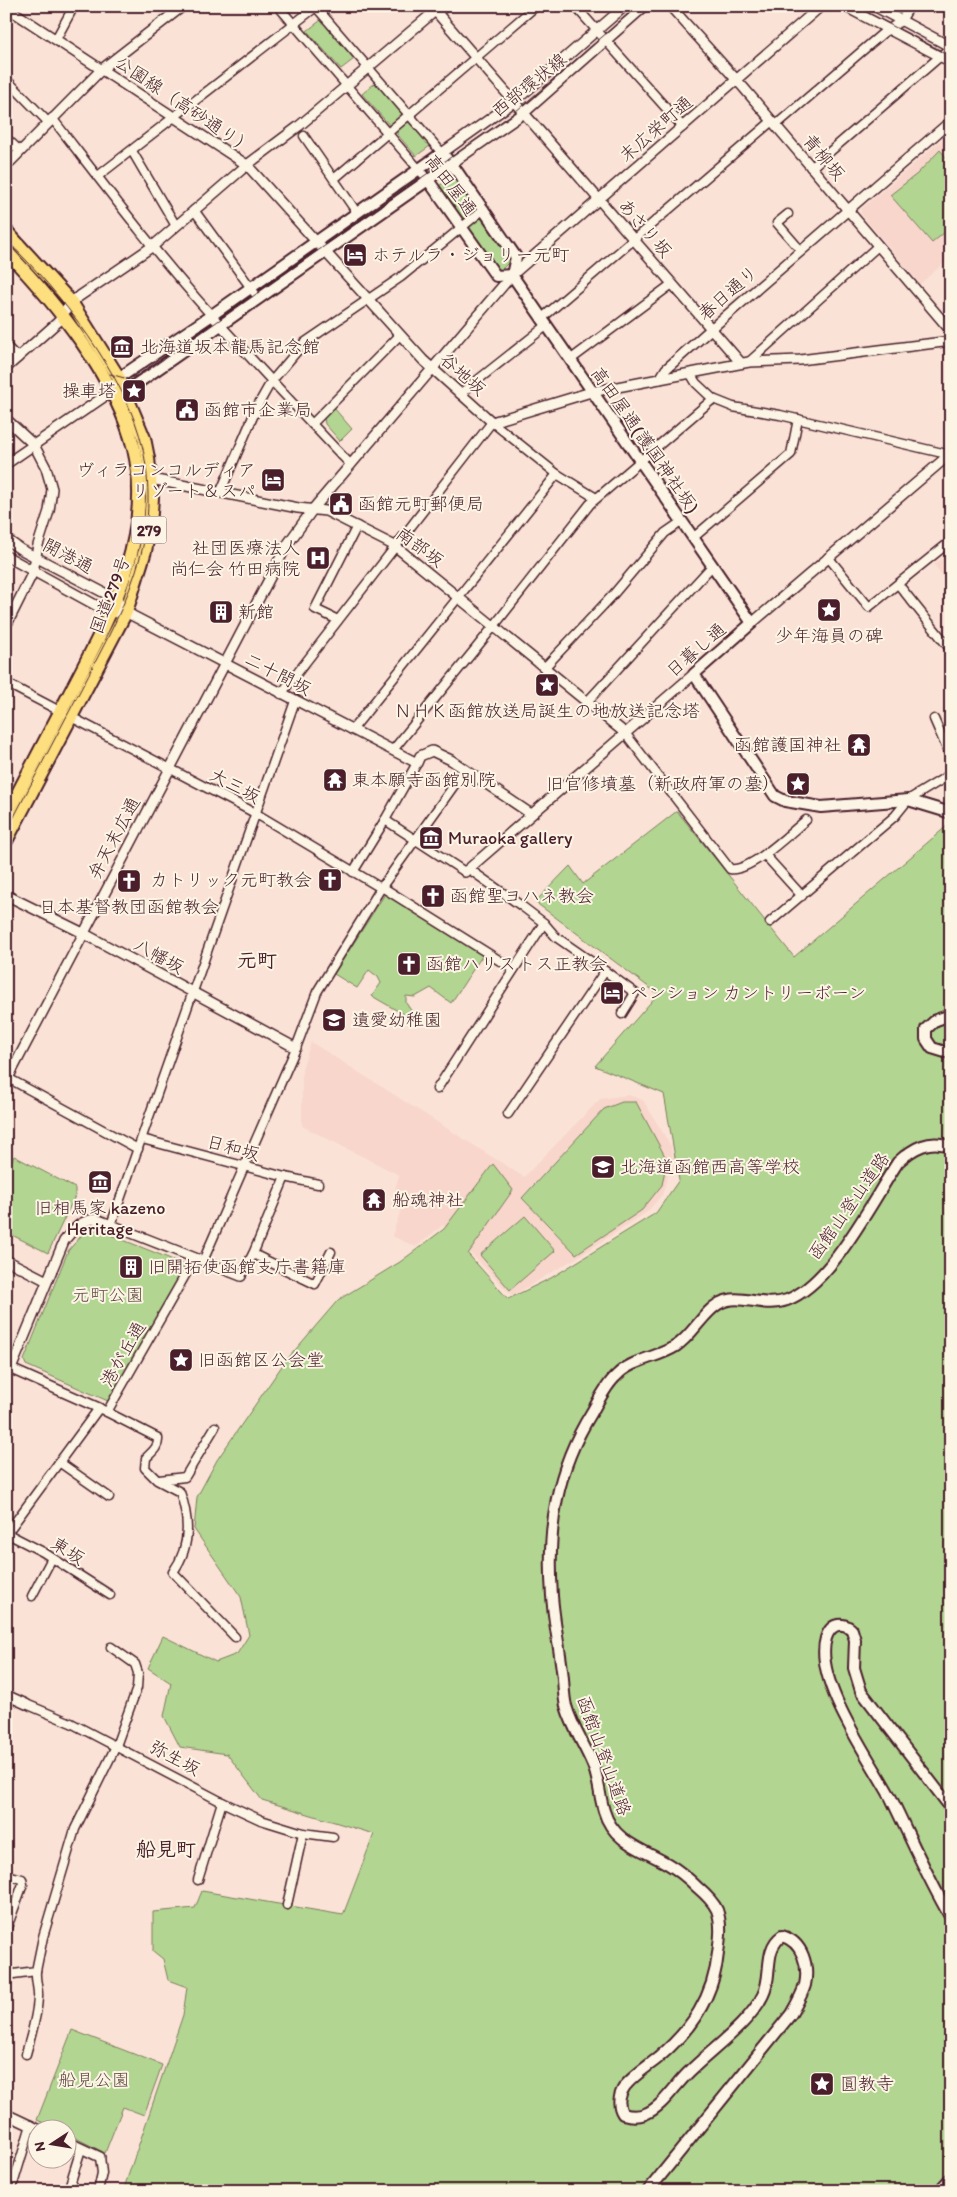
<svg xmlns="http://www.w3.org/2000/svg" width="957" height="2197" font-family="Itim,'Klee One',sans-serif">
<rect width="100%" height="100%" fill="#fae3d6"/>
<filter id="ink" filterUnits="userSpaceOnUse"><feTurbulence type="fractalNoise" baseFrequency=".02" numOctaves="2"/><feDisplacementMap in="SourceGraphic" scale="10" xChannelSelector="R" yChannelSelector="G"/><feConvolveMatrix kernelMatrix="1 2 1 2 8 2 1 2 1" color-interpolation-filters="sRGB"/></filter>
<g filter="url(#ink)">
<g fill="#f8d6cc">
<polygon points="951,132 951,257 920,284 861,214 861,209"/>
<polygon points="951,551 951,586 934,565"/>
<polygon points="311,1042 524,1177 600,1099 628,1095 643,1100 671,1146 673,1159 662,1195 647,1212 583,1254 512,1296 443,1225 416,1247 392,1236 406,1195 395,1189 399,1175 302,1126 302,1069"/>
</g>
<g fill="#b2d691" stroke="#7e7a5e">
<polygon points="321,20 354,59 341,69 307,31"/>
<polygon points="375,83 404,115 391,127 362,94"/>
<polygon points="406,122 409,122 430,146 416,156 397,134 397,131"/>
<polygon points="940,150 951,163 951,227 932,243 890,195 917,174"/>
<polygon points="453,176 511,260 499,272 439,186"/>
<polygon points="334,408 352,429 340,441 325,424 324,418"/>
<polygon points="677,811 794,957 948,825 951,824 951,2191 123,2191 183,2015 187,1987 168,1980 163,1959 153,1951 153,1912 195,1908 202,1891 343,1915 374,1834 262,1800 227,1754 180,1747 164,1716 171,1683 148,1668 163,1636 216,1662 237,1654 249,1635 241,1597 194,1529 197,1497 217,1460 284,1363 338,1300 400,1262 444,1229 493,1164 513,1190 468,1254 508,1299 551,1278 656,1213 679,1180 664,1094 595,1066 658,994 535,902 570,866 583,884"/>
<polygon points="385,894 484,953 451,1003 431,988 415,997 406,996 406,1003 414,1015 410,1018 372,996 381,983 378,977 369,970 357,988 334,974"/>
<polygon points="622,1102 636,1102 667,1160 662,1185 642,1210 576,1254 522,1198 604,1109"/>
<polygon points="14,1156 75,1188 75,1196 48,1253 6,1232 6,1173"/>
<polygon points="525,1216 555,1251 510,1290 480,1255"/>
<polygon points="93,1228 186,1265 108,1401 26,1365 24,1360 68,1251 87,1229"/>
<polygon points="72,2030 162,2065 144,2115 123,2107 105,2153 68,2134 68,2130 57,2129 37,2120"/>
</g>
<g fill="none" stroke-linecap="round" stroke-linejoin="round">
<defs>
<g id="minor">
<polyline points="278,6 428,180"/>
<polyline points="315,6 442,153"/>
<polyline points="575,6 683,127"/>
<polyline points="56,39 74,6"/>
<polyline points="6,79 48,122"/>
<path d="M52 118C104 185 155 253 212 316 258 366 304 416 351 465"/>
<polyline points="776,125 883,33 901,21 910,6"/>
<polyline points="304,136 353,207"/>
<polyline points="6,138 20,151"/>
<polyline points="132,151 176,226"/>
<polyline points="811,168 951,47"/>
<polyline points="98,176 317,6"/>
<polyline points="334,179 536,6"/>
<polyline points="194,210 259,299"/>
<polyline points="788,214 777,223 796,245"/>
<polyline points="541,319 772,121"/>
<polyline points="6,346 18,358"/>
<polyline points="570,360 672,284"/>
<polyline points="749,362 878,246"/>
<polyline points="690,373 696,383 713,399 733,407 780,415 951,455"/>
<polyline points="460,394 546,326"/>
<polyline points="312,424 400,335"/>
<polyline points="220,493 258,405 271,382 304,343 401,277 484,209"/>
<polyline points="693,538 791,454 798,419"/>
<polyline points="828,557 869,607 951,541"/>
<polyline points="898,584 951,650"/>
<polyline points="338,620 315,609 357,526"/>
<polyline points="545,667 612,596 665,533 681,522"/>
<polyline points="6,683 255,813 381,888"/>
<polyline points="281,694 492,422 557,474 596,498"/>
<polyline points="587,702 712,566"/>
<polyline points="934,719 951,758"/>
<polyline points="352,730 557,474"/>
<path d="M625 733 730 869C751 872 790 833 806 820"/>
<polyline points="393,750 494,626 590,504 713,399"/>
<polyline points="385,820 465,872"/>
<polyline points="765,855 802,896"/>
<polyline points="469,869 523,907 544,923 556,937 605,971 508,1114"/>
<polyline points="353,872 385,820 417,763"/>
<polyline points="382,887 513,969"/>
<polyline points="770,922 895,816 908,800 951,774"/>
<polyline points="605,971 635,993 622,1014"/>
<polyline points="6,1077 138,1149"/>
<polyline points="437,1089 544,923"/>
<polyline points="142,1139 285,1177 318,1184"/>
<polyline points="111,1225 295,701"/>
<polyline points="253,1254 315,1284 331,1252"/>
<polyline points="203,1261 296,1048 317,992 381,888 465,770"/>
<polyline points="241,1276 253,1254 285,1177"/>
<polyline points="107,1412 195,1258"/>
<polyline points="59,1462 109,1497"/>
<polyline points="159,1480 185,1477 215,1427"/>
<polyline points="8,1534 43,1552 110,1595"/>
<path d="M6 1538 10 1529 99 1408 158 1438C159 1447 152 1452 146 1458L145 1468 157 1480 180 1492C190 1520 191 1547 173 1572L235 1637"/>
<polyline points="32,1596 52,1558"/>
<polyline points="26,1704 71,1723 222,1802 261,1820 303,1833 333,1837"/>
<polyline points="6,1875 22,1879 23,1884 6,1930"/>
<polyline points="198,1880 222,1802"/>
<polyline points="287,1905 303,1833"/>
<polyline points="6,1975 36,1971 43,1937 75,1829 116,1746 137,1688 138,1673 135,1664 111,1647"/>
<path d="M26 2054C31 2035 37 2018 38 1998 39 1989 35 1981 36 1971"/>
<polyline points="11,2191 31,2125"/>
<polyline points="68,2191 81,2149"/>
<polyline points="98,2191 102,2173 100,2157"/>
</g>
<g id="tertiary">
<polyline points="431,6 741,363"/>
<polyline points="670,6 743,87 951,331"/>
<polyline points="844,6 951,62"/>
<polyline points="874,6 951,47"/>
<polyline points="6,7 247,165 423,360 492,422 591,392 749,362 800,360 951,341"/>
<polyline points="442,153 515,101 625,6"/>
<polyline points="6,166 102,69 183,6"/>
<polyline points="428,180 524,113 645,6"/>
<polyline points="6,368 59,321 71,302 153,246 247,165 299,126 435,11 448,6"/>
<polyline points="660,379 666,369 712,328 951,121"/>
<polyline points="6,419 34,445 46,468 52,489 49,511 38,545 33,572 6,626"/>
<polyline points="6,464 111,392"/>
<polyline points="151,479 298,508 326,511 395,546 625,733"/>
<polyline points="6,539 20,549 116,599 126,612 133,616 417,763 420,756 432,751 451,760 531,814"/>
<polyline points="6,556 110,613 126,612"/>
<polyline points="752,623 949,455"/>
<polyline points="465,872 694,674"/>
<polyline points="6,895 83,933 296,1048"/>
<polyline points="6,1082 287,545 313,509 512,275 821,6"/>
<polyline points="6,1260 47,1281"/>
<path d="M99 1408 11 1369 64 1241C73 1230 80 1220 96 1219L241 1276"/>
<polyline points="6,1695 26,1704"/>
<polyline points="6,2114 40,2130"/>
<polyline points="68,2142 100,2157"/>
</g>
<g id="secondary">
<polyline points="512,275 752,623 694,674 775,796 785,801 821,807 908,800 951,813"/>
<polyline points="116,384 119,378 212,315 442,153 456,170 516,257 512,275"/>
<polyline points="118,391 126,391 142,380 428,180 496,276 512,275"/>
<polyline points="951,1015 936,1020 926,1029 926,1039 932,1048 945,1052 951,1051"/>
<path d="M951 1808 861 1691 854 1668 855 1640 852 1630C849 1627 844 1624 838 1625 832 1626 828 1632 826 1638 813 1681 871 1760 891 1798 911 1839 928 1879 951 1918"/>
<path d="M648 2191 791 2014C796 2005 802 1995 805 1985 809 1966 803 1942 782 1936 763 1949 773 1976 763 1995 749 2024 712 2049 689 2072 675 2085 663 2107 645 2114 637 2117 630 2116 623 2114 617 2105 619 2094 625 2086 634 2075 648 2066 658 2058 691 2030 714 1997 718 1953 720 1939 722 1924 717 1910 713 1901 704 1893 697 1887 688 1878 678 1870 668 1864 642 1849 613 1842 604 1811 599 1795 599 1778 592 1763 584 1744 572 1727 566 1706 563 1694 564 1682 562 1670 559 1645 554 1621 552 1596 547 1528 556 1470 592 1412 599 1400 606 1385 616 1376 632 1359 657 1358 676 1346 693 1335 704 1311 720 1303 741 1292 762 1309 787 1300 832 1283 872 1201 898 1162 913 1148 930 1138 951 1147"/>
<polyline points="939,2191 951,2178"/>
</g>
<g id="trunk">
<polyline points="6,231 71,302 119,378 144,438 148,458 152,498 150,526 145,551 126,612 6,841"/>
<path d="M6 251C56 303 117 378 134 449 155 537 108 620 69 695 48 736 27 776 6 816"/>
</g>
</defs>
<use href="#minor" stroke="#4a1f2b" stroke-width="11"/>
<use href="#tertiary" stroke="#4a1f2b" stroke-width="12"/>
<use href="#secondary" stroke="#4a1f2b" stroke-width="14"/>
<use href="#trunk" stroke="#4a1f2b" stroke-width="16"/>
<use href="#minor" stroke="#fcf5e5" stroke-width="8"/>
<use href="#tertiary" stroke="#fcf5e5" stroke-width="9"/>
<use href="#secondary" stroke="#fcf5e5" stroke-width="10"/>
<use href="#trunk" stroke="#fddf80" stroke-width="12"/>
<g stroke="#4a1f2b" stroke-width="1">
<polyline points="855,6 951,57"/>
<path d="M6 240C58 289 128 378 143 449 150 483 150 521 141 554 128 603 103 647 80 691 55 738 31 785 6 832"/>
<polyline points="110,374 128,379 144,373 515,112 638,6"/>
</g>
</g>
</g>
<defs>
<symbol id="hotel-square" viewBox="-11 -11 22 22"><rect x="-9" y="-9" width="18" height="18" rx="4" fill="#4a1f2b" stroke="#fcf5e5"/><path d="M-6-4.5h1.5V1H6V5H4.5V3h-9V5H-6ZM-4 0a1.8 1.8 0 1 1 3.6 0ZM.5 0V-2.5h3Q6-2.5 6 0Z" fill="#fff"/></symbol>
<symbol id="museum-square" viewBox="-11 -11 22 22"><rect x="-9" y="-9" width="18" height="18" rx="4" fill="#4a1f2b" stroke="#fcf5e5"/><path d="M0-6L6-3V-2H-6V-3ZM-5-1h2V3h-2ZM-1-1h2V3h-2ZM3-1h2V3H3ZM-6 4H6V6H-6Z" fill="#fff"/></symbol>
<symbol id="sight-square" viewBox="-11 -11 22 22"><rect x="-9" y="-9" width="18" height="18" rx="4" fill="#4a1f2b" stroke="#fcf5e5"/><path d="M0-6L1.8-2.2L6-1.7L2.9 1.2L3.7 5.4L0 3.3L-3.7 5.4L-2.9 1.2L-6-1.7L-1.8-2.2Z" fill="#fff"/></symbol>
<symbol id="civic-square" viewBox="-11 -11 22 22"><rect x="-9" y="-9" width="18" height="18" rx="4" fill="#4a1f2b" stroke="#fcf5e5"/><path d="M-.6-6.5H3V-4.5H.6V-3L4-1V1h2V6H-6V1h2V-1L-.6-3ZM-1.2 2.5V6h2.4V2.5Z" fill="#fff"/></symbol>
<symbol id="hospital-square" viewBox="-11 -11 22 22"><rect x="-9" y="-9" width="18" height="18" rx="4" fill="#4a1f2b" stroke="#fcf5e5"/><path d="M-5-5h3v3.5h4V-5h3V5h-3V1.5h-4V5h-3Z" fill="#fff"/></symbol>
<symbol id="building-square" viewBox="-11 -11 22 22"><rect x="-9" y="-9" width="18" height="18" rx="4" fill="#4a1f2b" stroke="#fcf5e5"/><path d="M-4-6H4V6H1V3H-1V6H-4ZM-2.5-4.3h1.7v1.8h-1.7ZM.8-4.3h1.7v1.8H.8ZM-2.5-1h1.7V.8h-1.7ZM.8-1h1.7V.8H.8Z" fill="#fff"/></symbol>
<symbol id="temple-square" viewBox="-11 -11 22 22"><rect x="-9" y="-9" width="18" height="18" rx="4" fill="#4a1f2b" stroke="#fcf5e5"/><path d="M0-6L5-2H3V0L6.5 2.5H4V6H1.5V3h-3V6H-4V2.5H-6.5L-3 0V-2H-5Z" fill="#fff"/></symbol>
<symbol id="church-square" viewBox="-11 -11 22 22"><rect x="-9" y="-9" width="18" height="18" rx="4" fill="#4a1f2b" stroke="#fcf5e5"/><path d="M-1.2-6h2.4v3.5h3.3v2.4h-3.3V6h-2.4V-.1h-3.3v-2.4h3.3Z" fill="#fff"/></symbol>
<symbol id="school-square" viewBox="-11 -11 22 22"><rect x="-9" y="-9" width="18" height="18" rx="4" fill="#4a1f2b" stroke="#fcf5e5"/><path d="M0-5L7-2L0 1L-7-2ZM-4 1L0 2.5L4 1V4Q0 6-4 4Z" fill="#fff"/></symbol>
</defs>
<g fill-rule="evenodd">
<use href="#hotel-square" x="341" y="241" width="28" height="28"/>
<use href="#museum-square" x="108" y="333" width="28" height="28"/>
<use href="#sight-square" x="120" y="377" width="28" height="28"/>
<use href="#civic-square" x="173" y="396" width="28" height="28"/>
<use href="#hotel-square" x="259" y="466" width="28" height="28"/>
<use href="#civic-square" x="327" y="490" width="28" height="28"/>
<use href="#hospital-square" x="304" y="544" width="28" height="28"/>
<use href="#sight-square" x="815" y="596" width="28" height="28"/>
<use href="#building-square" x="207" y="598" width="28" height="28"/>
<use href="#sight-square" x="533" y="671" width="28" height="28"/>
<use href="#temple-square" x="845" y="731" width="28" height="28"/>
<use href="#temple-square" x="321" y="766" width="28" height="28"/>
<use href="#sight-square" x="784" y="770" width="28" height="28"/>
<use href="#museum-square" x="417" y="824" width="28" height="28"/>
<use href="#church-square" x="316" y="866" width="28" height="28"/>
<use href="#church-square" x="115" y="867" width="28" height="28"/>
<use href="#church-square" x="419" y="882" width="28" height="28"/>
<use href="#church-square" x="395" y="950" width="28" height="28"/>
<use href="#hotel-square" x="598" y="979" width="28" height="28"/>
<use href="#school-square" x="320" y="1006" width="28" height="28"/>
<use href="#school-square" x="589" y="1153" width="28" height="28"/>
<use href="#museum-square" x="86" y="1168" width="28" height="28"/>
<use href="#temple-square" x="360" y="1186" width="28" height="28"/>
<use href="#building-square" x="117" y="1253" width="28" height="28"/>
<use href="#sight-square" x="167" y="1346" width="28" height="28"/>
<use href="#sight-square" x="808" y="2070" width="28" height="28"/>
</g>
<g text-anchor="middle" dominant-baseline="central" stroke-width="4" stroke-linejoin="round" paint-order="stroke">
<rect fill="#fcf5e5" stroke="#7f5f63" stroke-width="1" x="131.5" y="516.5" width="35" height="27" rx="4"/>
<g font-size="16" font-weight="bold" fill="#4a1f2b">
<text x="149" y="530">279</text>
</g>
<g font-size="18" fill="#4a1f2b" stroke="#fcf5e5">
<text transform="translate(529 85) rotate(-39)">西部環状線</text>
<text transform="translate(184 105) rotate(34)">公園線（高砂通り）</text>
<text transform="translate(656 129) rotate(-41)">末広栄町通</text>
<text transform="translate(824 157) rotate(50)">青柳坂</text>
<text transform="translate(451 185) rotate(53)">高田屋通</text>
<text transform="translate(645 228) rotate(49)">あさり坂</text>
<text transform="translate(728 293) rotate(-41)">春日通り</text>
<text transform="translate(463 374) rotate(42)">谷地坂</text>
<text transform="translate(645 440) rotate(55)">高田屋通(護国神社坂)</text>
<text transform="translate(420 547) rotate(36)">南部坂</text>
<text transform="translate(68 556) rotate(28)">開港通</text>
<text transform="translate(110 595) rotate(-69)">国道279号</text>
<text transform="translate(696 650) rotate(-41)">日暮し通</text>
<text transform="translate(278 674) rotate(27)">二十間坂</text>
<text transform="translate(235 786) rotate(28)">大三坂</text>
<text transform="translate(114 838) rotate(-62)">弁天末広通</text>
<text transform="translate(159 956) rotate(29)">八幡坂</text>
<text transform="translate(233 1148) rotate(15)">日和坂</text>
<text transform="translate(849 1206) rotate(-55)">函館山登山道路</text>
<text transform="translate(123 1354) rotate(-60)">港が丘通</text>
<text transform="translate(68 1551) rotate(32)">東坂</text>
<text transform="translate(604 1756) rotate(70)">函館山登山道路</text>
<text transform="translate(175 1758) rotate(28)">弥生坂</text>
</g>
<g font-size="18" fill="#4a1f2b" stroke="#fcf5e5" text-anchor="start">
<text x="372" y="255">ホテルラ・ジョリー元町</text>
<text x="140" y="347">北海道坂本龍馬記念館</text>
<text x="116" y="391" text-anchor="end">操車塔</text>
<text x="204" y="410">函館市企業局</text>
<text x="256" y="470" text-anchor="end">ヴィラコンコルディア<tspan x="256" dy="21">リゾート＆スパ</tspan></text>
<text x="358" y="504">函館元町郵便局</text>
<text x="300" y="548" text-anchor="end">社団医療法人<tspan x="300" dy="21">尚仁会 竹田病院</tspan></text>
<text x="238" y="612">新館</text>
<text x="829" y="636" text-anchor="middle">少年海員の碑</text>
<text x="547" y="711" text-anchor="middle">ＮＨＫ函館放送局誕生の地放送記念塔</text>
<text x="842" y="745" text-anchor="end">函館護国神社</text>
<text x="352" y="780">東本願寺函館別院</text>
<text x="780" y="784" text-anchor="end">旧官修墳墓（新政府軍の墓）</text>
<text x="448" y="838">Muraoka gallery</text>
<text x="312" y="880" text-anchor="end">カトリック元町教会</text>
<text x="450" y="896">函館聖ヨハネ教会</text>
<text x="129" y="907" text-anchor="middle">日本基督教団函館教会</text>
<text x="426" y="964">函館ハリストス正教会</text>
<text x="630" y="993">ペンション カントリーボーン</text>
<text x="352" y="1020">遺愛幼稚園</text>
<text x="620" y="1167">北海道函館西高等学校</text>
<text x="392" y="1200">船魂神社</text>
<text x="100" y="1208" text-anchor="middle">旧相馬家 kazeno<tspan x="100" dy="21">Heritage</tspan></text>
<text x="148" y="1267">旧開拓使函館支庁書籍庫</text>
<text x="198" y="1360">旧函館区公会堂</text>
<text x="840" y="2084">圓教寺</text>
</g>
<g font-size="18" fill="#644d44" stroke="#fcf5e5">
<text x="108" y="1295">元町公園</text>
<text x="94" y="2080">船見公園</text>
</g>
<g font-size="20" font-weight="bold" fill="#4a1f2b" stroke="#fcf5e5">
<text x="257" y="960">元町</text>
<text x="166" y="1849">船見町</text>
</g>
</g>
<rect width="957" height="2197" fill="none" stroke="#fcf5e5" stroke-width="25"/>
<rect x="12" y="12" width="932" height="2172" fill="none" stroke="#4a1f2b" stroke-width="2" filter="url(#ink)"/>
<g transform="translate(52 2144) rotate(258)"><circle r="24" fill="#fcf5e5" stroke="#b59f9b"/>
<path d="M0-4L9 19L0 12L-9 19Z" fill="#4a1f2b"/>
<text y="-8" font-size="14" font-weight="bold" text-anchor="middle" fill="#4a1f2b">N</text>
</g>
</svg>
